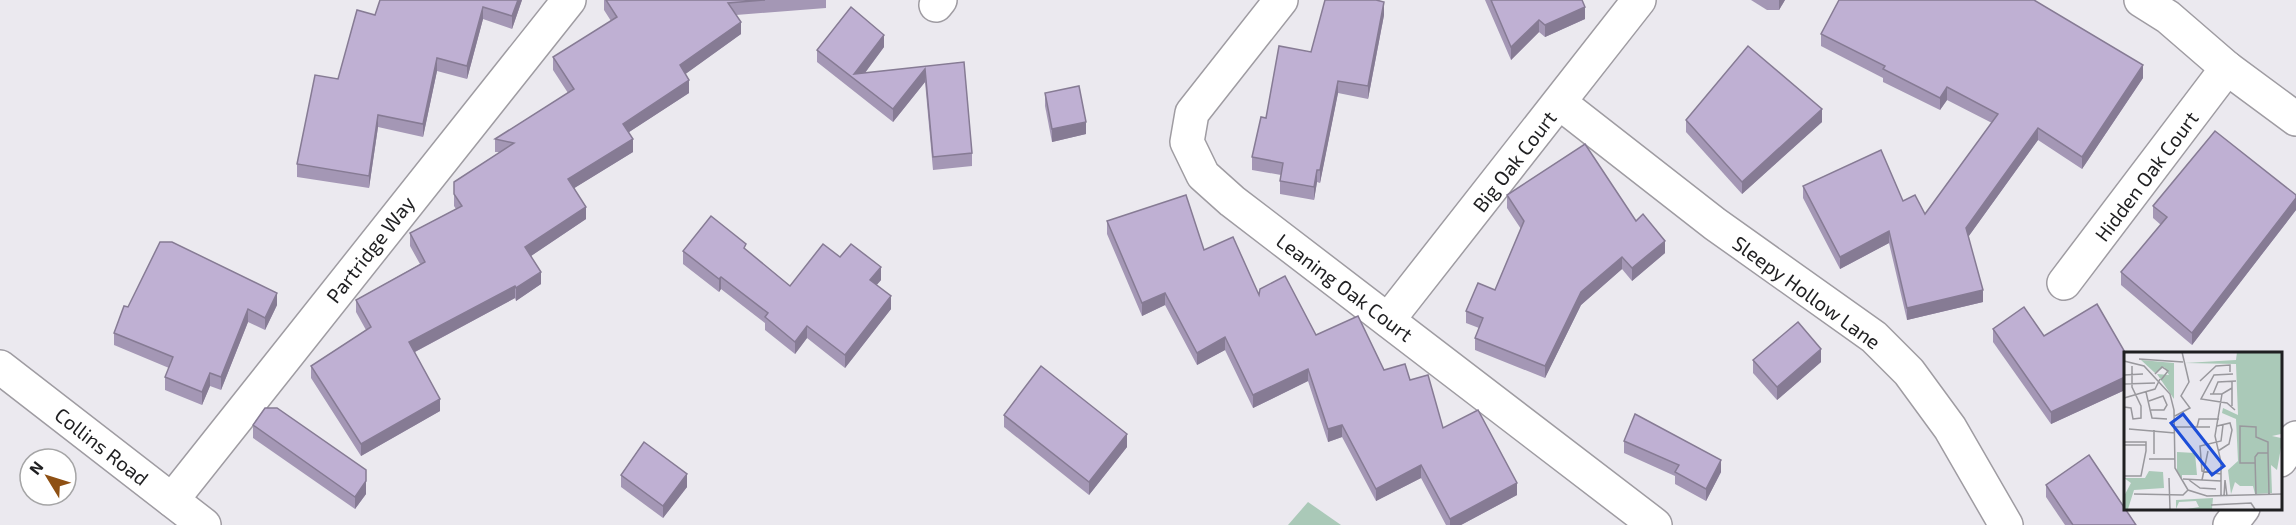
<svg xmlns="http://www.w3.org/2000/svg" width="2296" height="525" font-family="'Exo 2',sans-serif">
<rect width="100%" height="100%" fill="#ebe9ef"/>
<polygon fill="#aac9b8" points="1308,502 1341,525 1288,525"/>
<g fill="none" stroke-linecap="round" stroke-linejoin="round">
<defs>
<g id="minor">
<polyline points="1281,0 1192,113 1187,142 1203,175 1232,201 1655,525"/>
<polyline points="2141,0 2168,17 2227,68 2296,119"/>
<polyline points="936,5 940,0"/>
<polyline points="1560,103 1715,224 1874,337 1909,372 1950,428 2006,525"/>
<polyline points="2064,283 2227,68"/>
<polyline points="1388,320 1639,0"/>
<polyline points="2280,460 2296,438"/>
<polyline points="172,500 569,0"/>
<polyline points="2230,525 2243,508"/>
</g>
<polyline id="tertiary" points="0,367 204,525"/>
</defs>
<use href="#minor" stroke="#9f9ca2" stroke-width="36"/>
<use href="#tertiary" stroke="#9f9ca2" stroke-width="36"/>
<use href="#minor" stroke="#fff" stroke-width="33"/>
<use href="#tertiary" stroke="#fff" stroke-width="33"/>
</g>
<g fill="#a497b5">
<polygon points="380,0 522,0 512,29 483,19 467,79 437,71 423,137 378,127 369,188 297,177 297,164 338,79 375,15"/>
<polygon points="604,0 826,0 826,8 736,15 741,34 685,74 689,93 629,132 633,152 574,188 586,219 531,256 541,284 516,301 515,298 415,352 440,411 361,456 311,378 311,366 366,330 356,312 356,300 420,264 410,246 410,233 456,209 454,206 454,182 500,152 495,152 495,139 568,93 553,70 553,57 611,21 604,10"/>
<polygon points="1485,0 1582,0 1585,19 1545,37 1539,32 1511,60"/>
<polygon points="1751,0 1785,0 1779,10 1767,10"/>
<polygon points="1384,15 1368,99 1338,93 1320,183 1317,182 1314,200 1280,194 1280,181 1281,175 1252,170 1252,157 1266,118 1311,52"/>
<polygon points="1821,34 2143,78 2082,169 2038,140 1968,237 1983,302 1907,320 1889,243 1840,269 1803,198 1803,186 1903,201 1925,214 1992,123 1947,100 1940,110 1883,82 1883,78 1821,46"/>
<polygon points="884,47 865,73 964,62 972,153 972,166 933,170 925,82 893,122 817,62 817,50"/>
<polygon points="1045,93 1086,134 1052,142 1045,106"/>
<polygon points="1686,120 1822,122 1742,194 1686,132"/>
<polygon points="1507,195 1636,221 1665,253 1632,281 1622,269 1581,305 1545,378 1475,350 1475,338 1479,328 1466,323 1466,311 1495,290 1521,229 1507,208"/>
<polygon points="2296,195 2296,210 2192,345 2121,285 2121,272 2161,225 2153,218 2153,206"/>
<polygon points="1107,221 1204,250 1259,295 1316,335 1384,370 1410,380 1443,428 1517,495 1461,525 1446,525 1421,478 1376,501 1342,437 1328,442 1308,381 1253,408 1225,350 1197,365 1165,305 1142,316 1107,234"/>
<polygon points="746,250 790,286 840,257 881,280 876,285 891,309 845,368 807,338 795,354 765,330 765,323 721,289 719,292 683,264 683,251"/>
<polygon points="277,305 265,330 248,322 221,390 210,386 202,405 165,390 165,377 169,368 114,345 114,333 128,307"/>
<polygon points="1993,329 2125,354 2125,390 2051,424 1993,342"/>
<polygon points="1753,360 1821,362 1777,400 1753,373"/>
<polygon points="1004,415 1127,447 1089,495 1004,427"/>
<polygon points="253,425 366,494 355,509 253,438"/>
<polygon points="1624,441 1721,472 1706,501 1675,484 1675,476 1624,453"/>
<polygon points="621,475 687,487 663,518 621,487"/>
<polygon points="2046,485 2136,525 2065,525 2046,497"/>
</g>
<g fill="#867b94">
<polygon points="518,0 522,0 512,29 512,16"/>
<polygon points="1779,0 1785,0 1779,10"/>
<polygon points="1384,2 1384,15 1368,99 1368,86"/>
<polygon points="483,7 483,19 467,79 467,66"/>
<polygon points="1585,7 1585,19 1545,37 1545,25"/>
<polygon points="1539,20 1539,32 1511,60 1511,47"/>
<polygon points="741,22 741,34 680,78 680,65"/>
<polygon points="884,35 884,47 858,82 854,74"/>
<polygon points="437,58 437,71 423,137 423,124"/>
<polygon points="2143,65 2143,78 2082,169 2082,157"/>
<polygon points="925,69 925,82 893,122 893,109"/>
<polygon points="689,80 689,93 623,136 623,124"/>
<polygon points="1338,81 1338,93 1320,183 1320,170"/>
<polygon points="1947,87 1947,100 1940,110 1940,98"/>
<polygon points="1822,109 1822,122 1742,194 1742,182"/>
<polygon points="378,115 378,127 369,188 369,176"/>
<polygon points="1086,122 1086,134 1052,142 1052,129"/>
<polygon points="2038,128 2038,140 1966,240 1966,228"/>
<polygon points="633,139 633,152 568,192 568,179"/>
<polygon points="1317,170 1317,182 1314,200 1314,187"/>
<polygon points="2296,198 2296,210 2192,345 2192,333"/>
<polygon points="586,207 586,219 525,260 525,247"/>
<polygon points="1889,231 1889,243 1840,269 1840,257"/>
<polygon points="1665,241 1665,253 1632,281 1632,268"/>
<polygon points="1622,257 1622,269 1581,305 1545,378 1545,366 1581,292"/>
<polygon points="881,267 881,280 870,293 870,280"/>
<polygon points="541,272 541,284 516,301 516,288"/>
<polygon points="721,277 721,289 719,292 719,279"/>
<polygon points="515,286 515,298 409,355 409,342"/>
<polygon points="1983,290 1983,302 1907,320 1907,308"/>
<polygon points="277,293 277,305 265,330 265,318"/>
<polygon points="1165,293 1165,305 1142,316 1142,303"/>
<polygon points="891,296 891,309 845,368 845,355"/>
<polygon points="248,309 248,322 221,390 221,377"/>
<polygon points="807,326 807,338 795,354 795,342"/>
<polygon points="1225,337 1225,350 1197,365 1197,353"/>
<polygon points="1821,349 1821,362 1777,400 1777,387"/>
<polygon points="1308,369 1308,381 1253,408 1253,395"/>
<polygon points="210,373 210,386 202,405 202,392"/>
<polygon points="2125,377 2125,390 2051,424 2051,412"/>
<polygon points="440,399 440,411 361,456 361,444"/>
<polygon points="1342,425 1342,437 1328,442 1328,429"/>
<polygon points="1127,434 1127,447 1089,495 1089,482"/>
<polygon points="1721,460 1721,472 1706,501 1706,489"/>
<polygon points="1421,465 1421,478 1376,501 1376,489"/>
<polygon points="687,474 687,487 663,518 663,506"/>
<polygon points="366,481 366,494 355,509 355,497"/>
<polygon points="1517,483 1517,495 1461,525 1450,525 1450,519"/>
</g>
<g fill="#bfb0d3" stroke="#867b94" stroke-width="1.5">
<polygon points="380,0 518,0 512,16 483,7 467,66 437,58 423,124 378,115 369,176 297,164 315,75 338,79 357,10 375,15"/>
<polygon points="606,0 765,0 728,3 741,22 680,65 689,80 623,124 633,139 568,179 586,207 525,247 541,272 516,288 515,286 409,342 440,399 361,444 311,366 371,327 356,300 425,262 410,233 462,206 454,194 454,182 514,143 495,139 574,89 553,57 617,17"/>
<polygon points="1325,0 1376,0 1384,2 1368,86 1338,81 1320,170 1317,170 1314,187 1280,181 1283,163 1252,157 1261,117 1266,118 1279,46 1311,52"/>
<polygon points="1491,0 1582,0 1585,7 1545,25 1539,20 1511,47"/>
<polygon points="1839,0 2034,0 2143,65 2082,157 2038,128 1966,228 1983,290 1907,308 1889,231 1840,257 1803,186 1881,150 1903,201 1915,195 1925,214 1998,114 1947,87 1940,98 1883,69 1885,66 1821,34"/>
<polygon points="851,7 884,35 854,74 964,62 972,153 933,157 925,69 893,109 817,50"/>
<polygon points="1748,46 1822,109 1742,182 1686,120"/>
<polygon points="1079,86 1086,122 1052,129 1045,93"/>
<polygon points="2215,131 2296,195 2296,198 2192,333 2121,272 2167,217 2153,206"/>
<polygon points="1585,144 1636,221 1643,214 1665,241 1632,268 1622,257 1581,292 1545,366 1475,338 1483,318 1466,311 1478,283 1495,290 1524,221 1507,195"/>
<polygon points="1186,195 1204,250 1233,237 1259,295 1260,289 1285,276 1316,335 1358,316 1384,370 1405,364 1410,380 1428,375 1443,428 1478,410 1517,483 1450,519 1421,465 1376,489 1342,425 1328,429 1308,369 1253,395 1225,337 1197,353 1165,293 1142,303 1107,221"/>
<polygon points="711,216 746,244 744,248 790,286 823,244 840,257 851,244 881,267 870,280 891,296 845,355 807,326 795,342 765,317 768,313 721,277 719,279 683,251"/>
<polygon points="160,242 172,242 277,293 265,318 248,309 221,377 210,373 202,392 165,377 173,357 114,333 124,306 128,307"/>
<polygon points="2097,304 2126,354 2125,354 2125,377 2051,412 1993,329 2024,307 2044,336"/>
<polygon points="1798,322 1821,349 1777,387 1753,360"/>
<polygon points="1041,366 1127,434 1089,482 1004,415"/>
<polygon points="265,408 277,408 366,470 366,481 355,497 253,425"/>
<polygon points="1635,414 1721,460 1706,489 1675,472 1679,465 1624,441"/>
<polygon points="644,442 687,474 663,506 621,475"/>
<polygon points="2089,455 2136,525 2073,525 2046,485"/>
</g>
<g text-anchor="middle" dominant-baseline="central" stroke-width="4.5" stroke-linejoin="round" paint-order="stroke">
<g font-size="20" fill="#1f1f21" stroke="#fff">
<text transform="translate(1514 161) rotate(-52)">Big Oak Court</text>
<text transform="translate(2146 176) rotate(-53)">Hidden Oak Court</text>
<text transform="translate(370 249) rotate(-52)">Partridge Way</text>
<text transform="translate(1345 287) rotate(37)">Leaning Oak Court</text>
<text transform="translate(1807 292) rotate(36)">Sleepy Hollow Lane</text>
<text transform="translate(102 446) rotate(38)">Collins Road</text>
</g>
</g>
<g transform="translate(2124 352)">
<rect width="158" height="158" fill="#ebe9ef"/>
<path d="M113 0H157V82L148 84 157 86 158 90 153 118 147 113 148 141 131 142 129 134H116L111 130 107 142 104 118 114 109 112 67 98 61 99 56 114 63 112 12 61 11 112 8ZM17 8 50 11V47L33 22 45 23 40 15 31 21ZM53 100 71 101 73 123H58V127L53 119ZM25 119 39 120 40 136 10 138 4 157H0V144L7 131 0 126H21ZM89 146 88 157H63L75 155 72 149 55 150 52 157V148Z" fill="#aac9b8"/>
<path fill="none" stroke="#99989d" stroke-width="1.5" d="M15 7 59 10M0 9 20 14 46 42 50 58 51 116 64 138 83 144 158 142M31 22 38 15 44 19 37 28M109 22 90 23 77 47 103 51 111 58M0 23 19 22M76 29 92 14 106 13V20M108 29V54M0 32 31 31M22 40 28 66 43 67M86 42H98L108 36M89 42 94 30 112 29M0 46 31 37 36 27M25 49 39 44 43 53 40 58H27M0 55 7 56 9 67 17 66V54L8 35V14M51 64 66 56 57 44 65 30 58 0M93 74 106 71 108 78 105 92 94 99M51 75H86M73 75 75 67H95M5 77 51 81M30 78V102M0 90H22V99L17 124H0M0 93H22M25 107H51M131 111H116V74L132 75V85L144 90V101M97 122 78 119 76 94 97 89 99 73M45 126 46 157M59 127 97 129M65 128 76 136 92 137M78 128 84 99M10 142 59 143 64 138M132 143 131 105 134 101H144L145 142M97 144V110L91 84 98 42M100 144 101 128 103 144M87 153 127 151 131 157"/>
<path fill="#1d4ed8" fill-opacity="0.15" stroke="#1d4ed8" stroke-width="3" d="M59 62 100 114 88 123 47 71Z"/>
<rect width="158" height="158" fill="none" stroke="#1f1f21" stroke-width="3"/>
</g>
<g transform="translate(48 477) rotate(308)"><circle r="28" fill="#ffffff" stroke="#a5a5a6" stroke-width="1.5"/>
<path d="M0-4.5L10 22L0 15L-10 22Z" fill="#8e5013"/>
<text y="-9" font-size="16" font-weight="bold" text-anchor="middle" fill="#1f1f21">N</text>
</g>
</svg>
